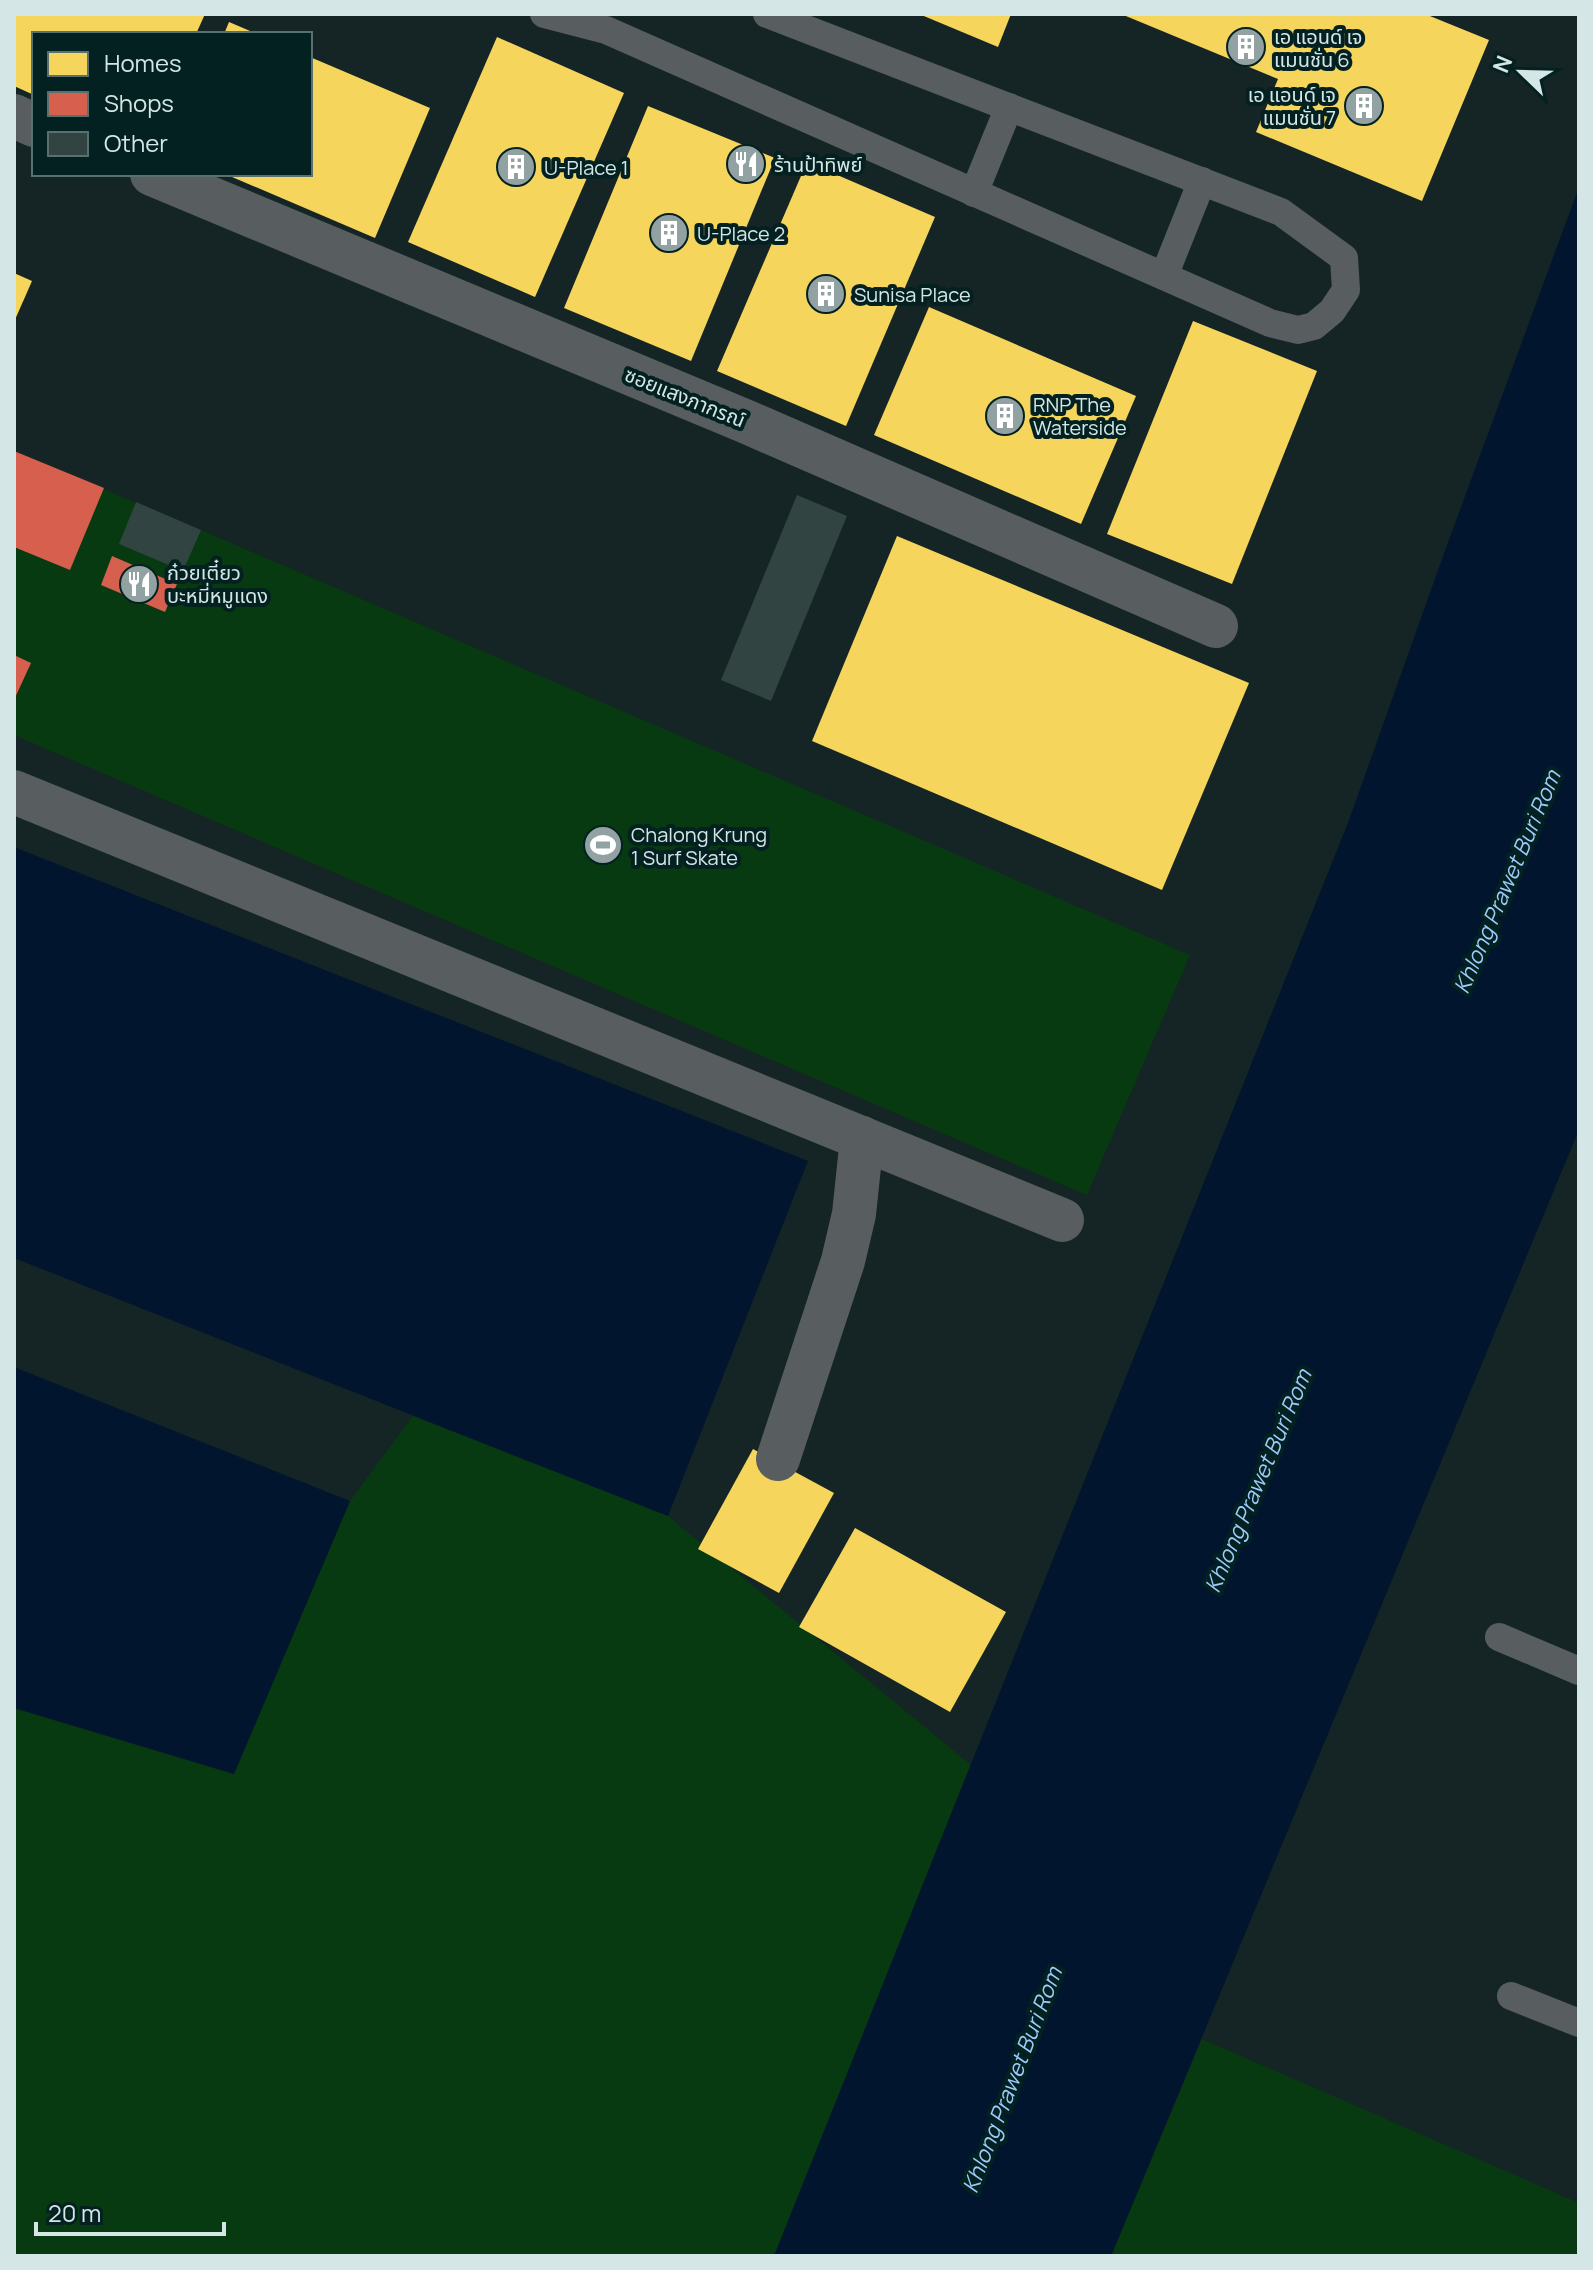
<svg xmlns="http://www.w3.org/2000/svg" width="1593" height="2270" font-family="Manrope,'Noto Sans Thai',sans-serif">
<rect width="100%" height="100%" fill="#152525"/>
<g fill="#073a10">
<polygon points="14,452 201,530 1190,955 1087,1195 14,735"/>
<polygon points="413,1416 668,1516 971,1765 774,2256 14,2256 14,1708 234,1774 350,1501"/>
<polygon points="1202,2039 1579,2203 1579,2256 1111,2256"/>
</g>
<g fill="#02152e">
<polygon points="1579,187 1579,1130 1111,2256 774,2256 1349,820 1447,545"/>
<polygon points="14,847 808,1161 668,1516 14,1258"/>
<polygon points="14,1367 350,1501 234,1774 14,1708"/>
</g>
<g fill="#f6d55c">
<polygon points="14,14 205,14 196,34 34,34 34,95 14,86"/>
<polygon points="919,14 1011,14 998,47"/>
<polygon points="1121,14 1425,14 1489,40 1422,201 1256,132 1278,79"/>
<polygon points="229,22 257,34 224,34"/>
<polygon points="497,37 624,93 535,297 408,242"/>
<polygon points="310,57 430,108 375,238 225,174 310,174"/>
<polygon points="648,106 775,158 691,361 564,308"/>
<polygon points="807,162 935,217 846,426 717,371"/>
<polygon points="14,273 32,281 14,322"/>
<polygon points="929,307 1136,396 1081,524 874,435"/>
<polygon points="1193,321 1317,371 1232,584 1107,534"/>
<polygon points="897,536 1249,683 1162,890 812,741"/>
<polygon points="753,1449 834,1493 779,1593 698,1549"/>
<polygon points="855,1528 1006,1612 950,1712 799,1627"/>
</g>
<g fill="#d6604d">
<polygon points="14,451 104,488 70,570 14,547"/>
<polygon points="112,556 177,584 165,612 101,585"/>
<polygon points="14,655 31,663 14,700"/>
</g>
<g fill="#314441">
<polygon points="797,495 847,516 771,701 721,680"/>
<polygon points="136,502 201,530 183,571 119,544"/>
</g>
<g fill="none" stroke-linecap="round" stroke-linejoin="round">
<g stroke="#585e60" stroke-width="28">
<polyline points="544,14 606,30 1270,323 1298,330 1314,326 1332,311 1346,290 1344,258 1281,212 767,14"/>
<polyline points="974,193 1009,107"/>
<polyline points="1164,276 1202,181"/>
<polyline points="1499,1637 1579,1671"/>
<polyline points="1511,1996 1579,2023"/>
</g>
<g stroke="#585e60" stroke-width="44">
<polyline points="14,116 34,125"/>
<polyline points="152,174 747,422 1216,626"/>
<polyline points="14,792 1062,1220"/>
<polyline points="778,1459 843,1261 854,1214 862,1138"/>
</g>
</g>
<defs>
<symbol id="building-disc" viewBox="-11 -11 22 22"><circle r="9.5" fill="#92a2a2" stroke="#042122"/><path d="M-4-6H4V6H1V3H-1V6H-4ZM-2.5-4.3h1.7v1.8h-1.7ZM.8-4.3h1.7v1.8H.8ZM-2.5-1h1.7V.8h-1.7ZM.8-1h1.7V.8H.8Z" fill="#fff"/></symbol>
<symbol id="restaurant-disc" viewBox="-11 -11 22 22"><circle r="9.5" fill="#92a2a2" stroke="#042122"/><path d="M-5-6h1v4h1v-4h1v4h1v-4h1v5L-1.5 .5V6h-2V.5L-5-1ZM5-6V6H3V1.5H1.5Q1.5-4 5-6Z" fill="#fff"/></symbol>
<symbol id="stadium-disc" viewBox="-11 -11 22 22"><circle r="9.5" fill="#92a2a2" stroke="#042122"/><path d="M0-5a6.5 5 0 1 0 0 10a6.5 5 0 1 0 0-10ZM-3.5-1.8h7v3.6h-7Z" fill="#fff"/></symbol>
</defs>
<g fill-rule="evenodd">
<use href="#building-disc" x="1224" y="25" width="44" height="44"/>
<use href="#building-disc" x="1342" y="84" width="44" height="44"/>
<use href="#restaurant-disc" x="724" y="142" width="44" height="44"/>
<use href="#building-disc" x="494" y="145" width="44" height="44"/>
<use href="#building-disc" x="647" y="211" width="44" height="44"/>
<use href="#building-disc" x="804" y="272" width="44" height="44"/>
<use href="#building-disc" x="983" y="394" width="44" height="44"/>
<use href="#restaurant-disc" x="117" y="562" width="44" height="44"/>
<use href="#stadium-disc" x="581" y="823" width="44" height="44"/>
</g>
<g text-anchor="middle" dominant-baseline="central" stroke-width="8" stroke-linejoin="round" paint-order="stroke">
<g font-size="20" fill="#d5e6e6" stroke="#042122" text-anchor="start">
<text x="1274" y="36">เอ แอนด์ เจ<tspan x="1274" dy="23">แมนชั่น 6</tspan></text>
<text x="1336" y="94" text-anchor="end">เอ แอนด์ เจ<tspan x="1336" dy="23">แมนชั่น 7</tspan></text>
<text x="774" y="164">ร้านป้าทิพย์</text>
<text x="544" y="167">U-Place 1</text>
<text x="697" y="233">U-Place 2</text>
<text x="854" y="294">Sunisa Place</text>
<text x="1033" y="404">RNP The<tspan x="1033" dy="23">Waterside</tspan></text>
<text x="167" y="572">ก๋วยเตี๋ยว<tspan x="167" dy="23">บะหมี่หมูแดง</tspan></text>
<text x="631" y="834">Chalong Krung<tspan x="631" dy="23">1 Surf Skate</tspan></text>
</g>
<g font-size="20" fill="#d5e6e6" stroke="#042122">
<text transform="translate(685 397) rotate(22)">ซอยแสงภากรณ์</text>
</g>
<g font-size="22" font-style="italic" fill="#9ecbfb" stroke="#042122">
<text transform="translate(1507 882) rotate(-67)">Khlong Prawet Buri Rom</text>
<text transform="translate(1258 1481) rotate(-67)">Khlong Prawet Buri Rom</text>
<text transform="translate(1012 2080) rotate(-69)">Khlong Prawet Buri Rom</text>
</g>
</g>
<rect width="1593" height="2270" fill="none" stroke="#d5e6e6" stroke-width="32"/>
<rect x="32" y="32" width="280" height="144" fill="#042122" stroke="#587070" stroke-width="2"/>
<rect x="48" y="52" width="40" height="24" fill="#f6d55c" stroke="#587070" stroke-width="2"/>
<text x="104" y="72" font-size="24" fill="#d5e6e6">Homes</text>
<rect x="48" y="92" width="40" height="24" fill="#d6604d" stroke="#587070" stroke-width="2"/>
<text x="104" y="112" font-size="24" fill="#d5e6e6">Shops</text>
<rect x="48" y="132" width="40" height="24" fill="#314441" stroke="#587070" stroke-width="2"/>
<text x="104" y="152" font-size="24" fill="#d5e6e6">Other</text>
<g transform="translate(1521 72) rotate(293)" stroke="#042122" stroke-width="6" paint-order="stroke">
<path d="M0-6L14 30L0 20L-14 30Z" fill="#d5e6e6"/>
<text y="-12" font-size="22" font-weight="bold" text-anchor="middle" fill="#d5e6e6">N</text>
</g>
<path d="M36 2222v12h188v-12" fill="none" stroke="#d5e6e6" stroke-width="4"/>
<text x="48" y="2222" font-size="24" fill="#d5e6e6" stroke="#042122" stroke-width="6" paint-order="stroke">20 m</text>
</svg>
